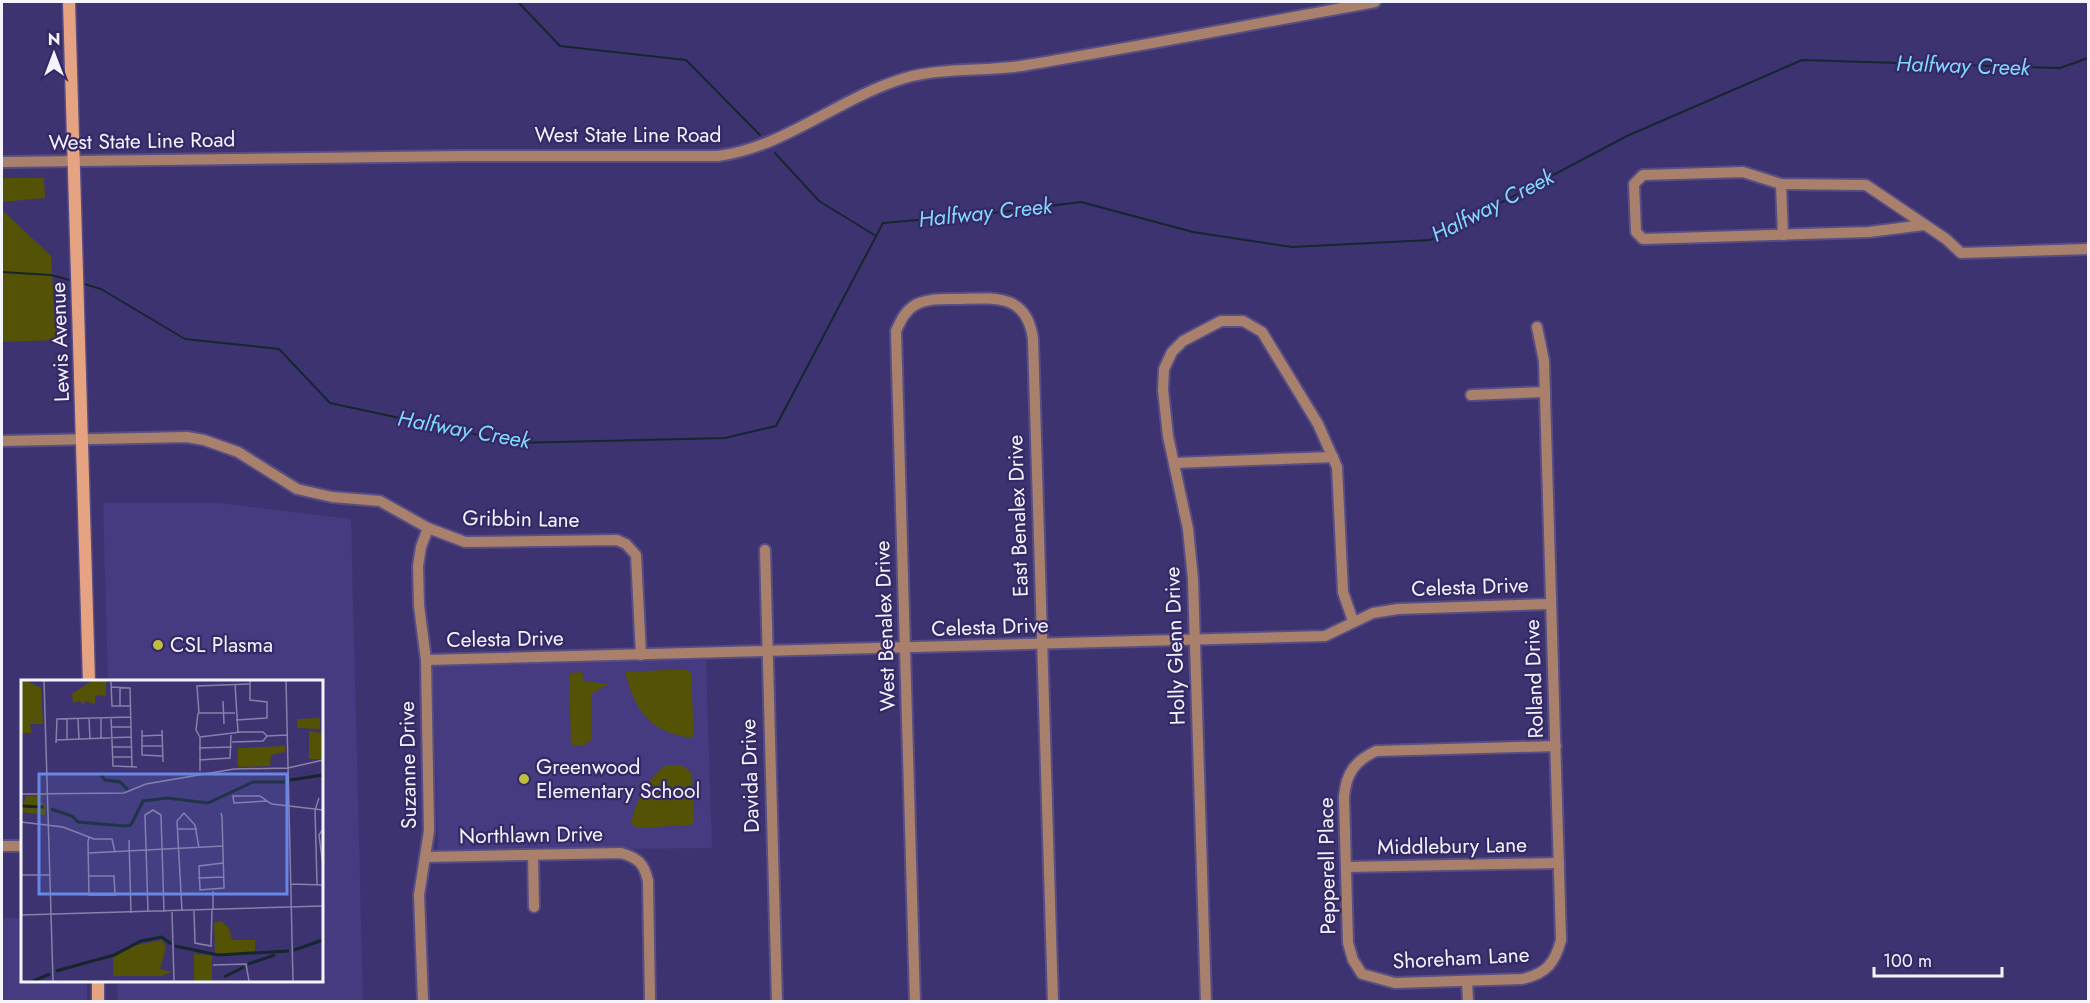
<svg xmlns="http://www.w3.org/2000/svg" width="2090" height="1003" font-family="Jost,sans-serif">
<rect width="100%" height="100%" fill="#3e3371"/>
<g fill="#463a80">
<polygon points="103,503 219,503 351,519 363,1001 118,1001 117,981 321,980 321,682 108,682"/>
<polygon points="706,660 712,848 438,851 433,665"/>
<polygon points="2,918 22,918 22,980 87,981 87,1001 2,1001"/>
</g>
<g fill="#545204">
<polygon points="2,178 44,178 45,198 2,202"/>
<polygon points="2,210 51,256 56,340 2,342"/>
<path d="M685 669 691 673 694 738C650 733 636 713 625 672Z"/>
<polygon points="582,672 584,681 608,684 591,694 591,740 585,745 571,745 569,673"/>
<path d="M665 765H681L692 773 694 823 690 825 637 828 631 824C636 800 646 781 665 765Z"/>
</g>
<g fill="none" stroke-linecap="round" stroke-linejoin="round">
<g stroke="#15262d" stroke-width="2">
<polyline points="518,2 560,46 686,60 760,135"/>
<polyline points="775,153 819,201 876,236"/>
<polyline points="2,272 51,275 73,281"/>
<polyline points="81,283 101,289 185,339 279,349 330,403 516,443 725,438 776,426 883,223 985,214 1081,202 1193,232 1292,247 1430,240 1627,136 1802,60 2060,68 2088,58"/>
</g>
<defs>
<g id="street">
<path d="M2 162 462 156H718C786 147 840 97 905 78 944 67 988 72 1027 65 1143 46 1259 23 1375 2"/>
<polyline points="1781,184 1783,235"/>
<polyline points="1924,225 1869,232 1643,239 1636,232 1634,184 1643,175 1743,172 1781,184 1866,185 1946,239 1961,253 2088,249"/>
<path d="M1537 327 1544 361 1561 940C1555 963 1546 974 1522 979L1395 983 1362 974 1353 960 1348 943 1344 797C1346 773 1355 761 1376 751L1556 746"/>
<polyline points="1471,395 1545,392"/>
<polyline points="2,441 187,437 204,440 238,452 297,489 332,497 380,501 428,528 465,542 617,540 626,544 636,555 641,655"/>
<polyline points="1174,463 1333,457"/>
<polyline points="765,550 777,1002"/>
<polyline points="426,660 1325,636 1373,613 1398,609 1550,604"/>
<polyline points="2,846 22,846"/>
<polyline points="533,855 534,907"/>
<path d="M425 857 621 853C638 858 644 863 648 881L650 1002"/>
<polyline points="1346,867 1559,863"/>
<polyline points="1467,981 1468,1002"/>
<polyline points="423,1002 419,895 429,831 426,660 419,606 418,566 421,547 428,528"/>
<path d="M915 1002 896 331C901 320 905 311 915 305 928 298 943 299 957 299 994 298 1027 293 1033 339L1053 1002"/>
<polyline points="1206,1002 1193,579 1188,529 1168,436 1163,390 1164,369 1172,352 1183,341 1221,321 1243,321 1262,332 1318,424 1337,467 1343,592 1353,621"/>
</g>
<g id="secondary">
<polyline points="69,2 89,682"/>
<polyline points="98,980 98,1002"/>
</g>
</defs>
<use href="#street" stroke="#574e84" stroke-width="14"/>
<use href="#secondary" stroke="#574e84" stroke-width="15"/>
<use href="#street" stroke="#a9806b" stroke-width="10"/>
<use href="#secondary" stroke="#e5a381" stroke-width="12"/>
</g>
<g fill="#c0be40" stroke="#342865" stroke-width="2">
<circle cx="158" cy="645" r="6"/>
<circle cx="524" cy="779" r="6"/>
</g>
<g text-anchor="middle" dominant-baseline="central" stroke-width="4.5" stroke-linejoin="round" paint-order="stroke">
<g font-size="21" fill="#f4f4fc" stroke="#342865">
<text x="628" y="135">West State Line Road</text>
<text transform="translate(142 141) rotate(-1)">West State Line Road</text>
<text transform="translate(60 342) rotate(-92)">Lewis Avenue</text>
<text transform="translate(1018 516) rotate(-92)">East Benalex Drive</text>
<text transform="translate(521 519) rotate(1)">Gribbin Lane</text>
<text transform="translate(1470 587) rotate(-2)">Celesta Drive</text>
<text transform="translate(885 626) rotate(-92)">West Benalex Drive</text>
<text transform="translate(990 627) rotate(-2)">Celesta Drive</text>
<text transform="translate(505 639) rotate(-1)">Celesta Drive</text>
<text transform="translate(1175 646) rotate(-92)">Holly Glenn Drive</text>
<text transform="translate(1534 679) rotate(-92)">Rolland Drive</text>
<text transform="translate(408 765) rotate(-91)">Suzanne Drive</text>
<text transform="translate(750 776) rotate(-92)">Davida Drive</text>
<text transform="translate(531 835) rotate(-1)">Northlawn Drive</text>
<text transform="translate(1452 846) rotate(-1)">Middlebury Lane</text>
<text transform="translate(1327 866) rotate(-91)">Pepperell Place</text>
<text transform="translate(1461 958) rotate(-3)">Shoreham Lane</text>
</g>
<g font-size="21" fill="#f4f4fc" stroke="#342865" text-anchor="start">
<text x="170" y="645">CSL Plasma</text>
<text x="536" y="767">Greenwood<tspan x="536" dy="24">Elementary School</tspan></text>
</g>
<g font-size="22" font-style="italic" fill="#81d7fd" stroke="#342865">
<text transform="translate(1963 65) rotate(2)">Halfway Creek</text>
<text transform="translate(1492 205) rotate(-27)">Halfway Creek</text>
<text transform="translate(985 212) rotate(-6)">Halfway Creek</text>
<text transform="translate(464 429) rotate(10)">Halfway Creek</text>
</g>
</g>
<g transform="translate(21 680)">
<rect width="302" height="302" fill="#3e3371"/>
<path d="M4 0 20 8 22 44H9L11 53H0V4ZM72 0H85V16L74 15V24L63 21V26L59 21 52 23 51 14ZM299 38V49L276 48V39ZM288 51 301 53V79H288ZM264 66V72L250 75 249 86 217 87V68ZM5 116H23L17 119 24 125V135L0 132ZM200 241 208 248 211 260H234V273L194 274 193 243ZM141 260 145 268 139 289 151 292 140 296H92V277L111 266ZM173 274 191 275V301H173Z" fill="#545204"/>
<path fill="none" stroke="#15262d" stroke-width="3" d="M79 94 84 100 99 102 107 110M269 100 302 95M0 126 23 127M30 129 51 136 57 142 104 146 110 145 122 121 146 118 187 123 232 102H264M154 266 197 275 268 271M273 270 302 260M227 284 254 275M35 291 93 275 120 261 141 257 150 264M203 297 223 287M12 301 29 294"/>
<path fill="none" stroke="#8780a9" stroke-width="1.5" d="M23 0 32 301M265 0 272 301M90 2 91 26H109M214 4 217 52M90 7 109 8 111 87M99 7V26M202 21 203 44M177 33 175 50 179 57M214 33H178L176 6 228 4M90 37 92 86 116 87M68 38 69 59M80 38V59M46 39V60M57 39 58 59M215 40 246 38V22L229 20V0M90 47H110M121 50V75L141 76M141 50 142 82M121 56 141 55M179 57 220 52H242L246 56M35 60 110 57M211 62 242 61 246 56 266 55M35 63 36 39 110 37M121 66H141M91 67H111M178 68 211 67M91 77H111M178 80 209 78 210 55M179 91V57M0 114 103 113 125 104 213 89 267 88 302 80M246 121 213 123 212 116H239L249 123 251 124 302 130M200 133 201 137 203 206V208L179 210 178 186 202 183M0 142 42 147 73 159H91L94 172M157 149H176M302 149 298 155 302 186M108 160 110 233M68 173 202 166M0 195H29M68 196H93L94 215H68L67 162 68 157M177 198 203 197M270 204 302 205M296 204 294 130 298 118M192 211V230M161 231 156 141 163 133 174 145 178 168M173 231 174 263 190 266 191 230M127 232 124 135 132 130 140 135 143 232M151 232 153 301M0 235 302 226M192 285 225 284 228 301"/>
<path fill="#6888e5" fill-opacity="0.15" stroke="#6888e5" stroke-width="3" d="M18 94H266V214H18Z"/>
<rect width="302" height="302" fill="none" stroke="#f4f4fc" stroke-width="3"/>
</g>
<rect width="2090" height="1003" fill="none" stroke="#f4f4fc" stroke-width="6"/>
<g transform="translate(54 54)" stroke="#342865" stroke-width="4.5" paint-order="stroke">
<path d="M0-4.5L10 22L0 15L-10 22Z" fill="#f4f4fc"/>
<text y="-9" font-size="16" font-weight="bold" text-anchor="middle" fill="#f4f4fc">N</text>
</g>
<path d="M1874 967v9h128v-9" fill="none" stroke="#f4f4fc" stroke-width="3"/>
<text x="1883" y="967" font-size="18" fill="#f4f4fc" stroke="#342865" stroke-width="4.5" paint-order="stroke">100 m</text>
</svg>
